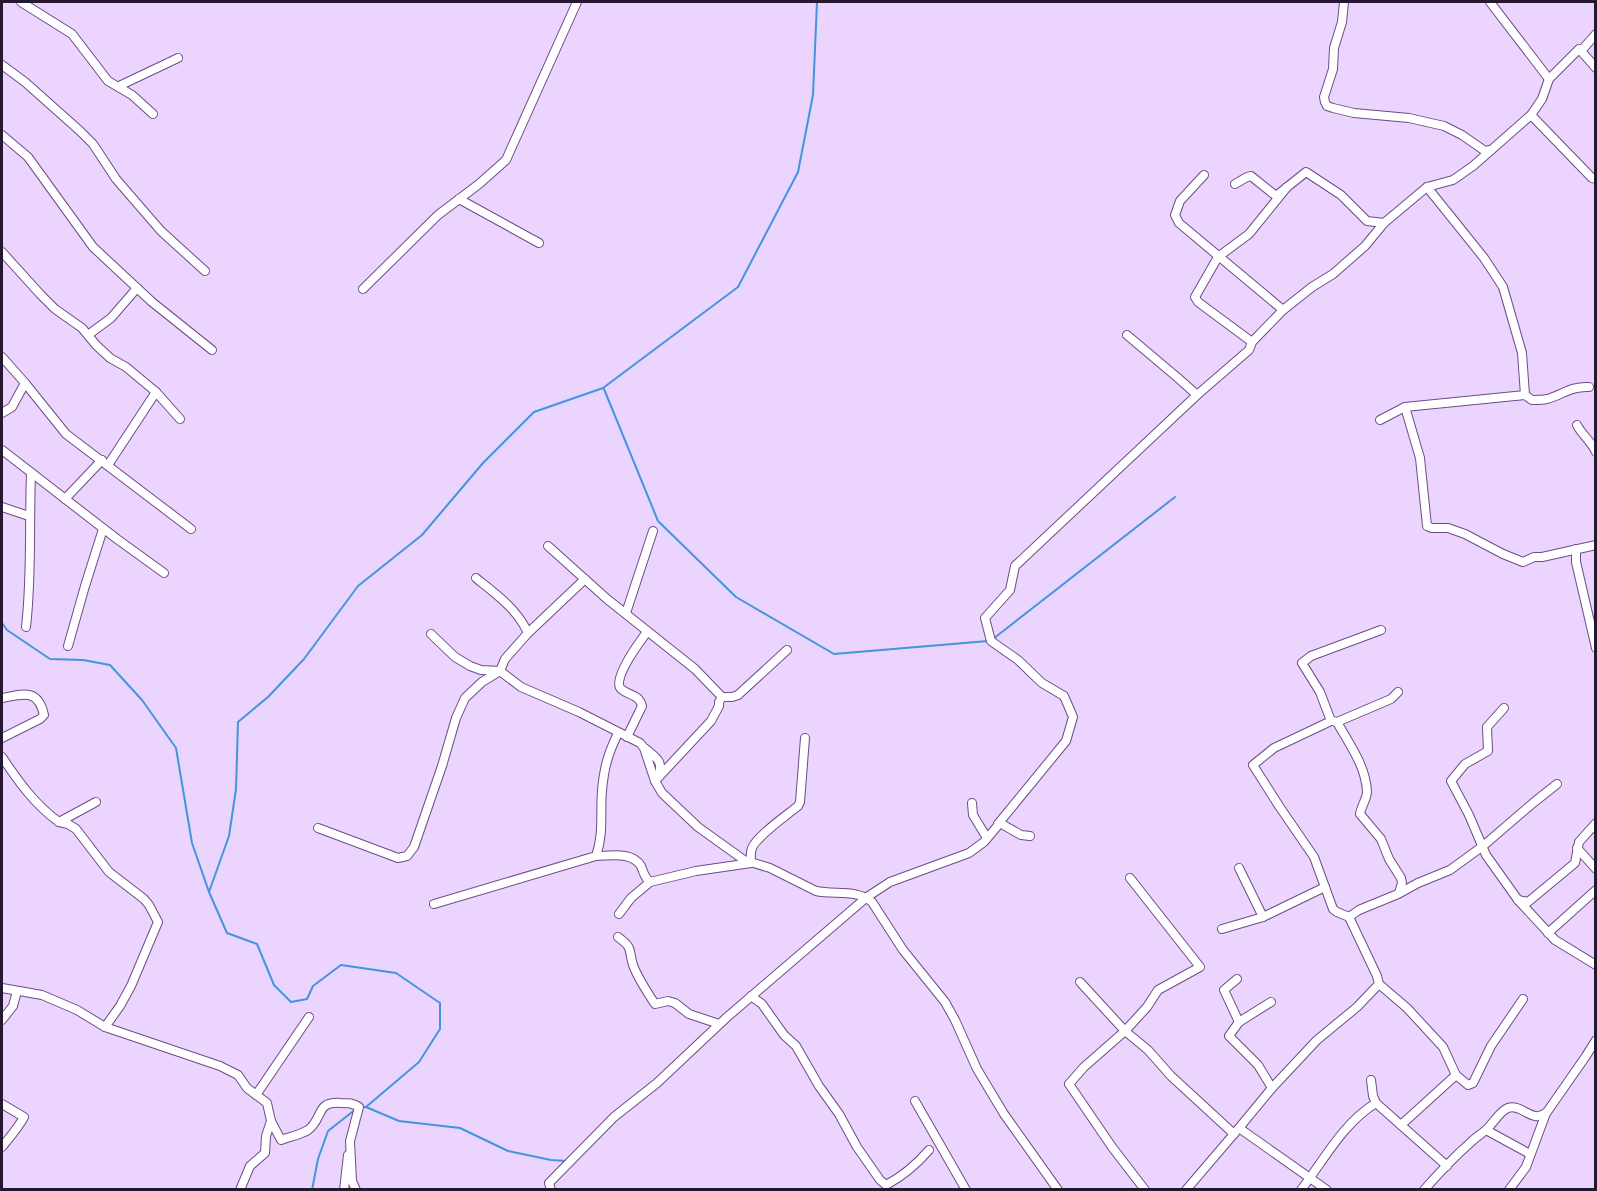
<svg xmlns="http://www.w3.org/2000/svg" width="1597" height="1191" font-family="Lora,serif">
<rect width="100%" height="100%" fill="#ebd5fe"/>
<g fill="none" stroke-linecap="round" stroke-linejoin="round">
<g stroke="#4494de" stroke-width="2">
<polyline points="604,389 658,521 736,597 834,654 988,641"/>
<polyline points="2,623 7,630 50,659 83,660 110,665 142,700 176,748 192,843 209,892 227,933 257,944 274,985 291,1002 307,999 313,986 341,965 396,973 440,1003 440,1029 419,1062 366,1107 361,1107"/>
<polyline points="993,639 1175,497"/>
<polyline points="209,892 229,836 236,789 238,722 268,697 304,659 358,586 422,535 483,463 534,412 603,388 738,287 798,172 813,95 817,2"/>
<polyline points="366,1107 399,1121 460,1128 508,1151 551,1160 567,1161"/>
<polyline points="312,1190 318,1159 328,1131 356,1109"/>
</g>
<defs>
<g id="minor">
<polyline points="21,2 72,34 108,81 132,95 153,114"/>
<polyline points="1344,2 1342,22 1334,48 1333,69 1324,97 1325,102 1327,106 1333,108 1354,113 1409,118 1444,126 1462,135 1485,151 1490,150"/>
<polyline points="1490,2 1549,79"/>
<polyline points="1581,51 1596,68"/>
<polyline points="2,65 25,82 80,131 93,144 116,179 161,231 205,271"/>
<polyline points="119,86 178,58"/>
<polyline points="1531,115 1592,178 1596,179"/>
<polyline points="2,135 28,157 93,247 152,302 212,350"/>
<polyline points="1204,175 1180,201 1175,215 1179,223 1283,310"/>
<polyline points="1235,184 1247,177 1251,176 1276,196 1306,172 1341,195 1367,221 1384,223"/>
<polyline points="1427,187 1484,258 1503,287 1522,353 1525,395"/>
<polyline points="459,199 539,243"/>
<polyline points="2,252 40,294 55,309 82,328 96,345 110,358 126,367 156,392 180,419"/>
<polyline points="363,289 438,215 479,184 506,160 577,2"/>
<polyline points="88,335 111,318 137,288"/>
<polyline points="1127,335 1178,378 1197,395"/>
<polyline points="1252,342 1198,302 1195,297 1218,257 1249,234 1287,187"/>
<polyline points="2,357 25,383 12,407 2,413"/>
<polyline points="25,383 66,434 191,529"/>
<polyline points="1405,407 1420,458 1427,526 1432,528 1448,528 1465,534 1503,554 1523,562 1534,557 1542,557 1596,545"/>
<path d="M1380 420 1405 407 1525 395 1532 400C1537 400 1542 400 1547 399 1562 395 1571 386 1589 387"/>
<path d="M1577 425C1582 435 1591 441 1596 452"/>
<polyline points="2,450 117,539 164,573"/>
<polyline points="108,465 156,392"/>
<polyline points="65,499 102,460"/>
<polyline points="2,507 29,516"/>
<polyline points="548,546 607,599 695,669 722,697 732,697 738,695 787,650"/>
<polyline points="1576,549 1576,562 1596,648"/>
<path d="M476 578C496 594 517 609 528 633"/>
<polyline points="626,613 653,531"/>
<path d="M26 627C32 576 29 525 31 473"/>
<path d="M431 634 455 657 470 666 481 670 500 671 521 687 579 712 640 743 644 748 655 781 662 793 698 827 744 860 770 868 816 891C835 895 857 889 872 902L903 950 945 1002 955 1020 977 1069 1004 1114 1058 1190"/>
<polyline points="68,646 85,586 103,529"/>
<path d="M2 698C23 694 38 688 44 715L40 719 2 738"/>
<polyline points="1504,708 1487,727 1488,751 1465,764 1451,781 1469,815 1486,855 1518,900 1555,940 1596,965"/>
<polyline points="1333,721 1337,722 1391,699 1398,692"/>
<path d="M1337 722C1349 744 1366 766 1367 792 1367 798 1361 807 1360 814L1381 839 1389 859 1401 878 1402 883 1399 893"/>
<path d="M627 737 642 706C639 694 629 696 621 689 611 680 641 640 647 632"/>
<path d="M646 749C656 758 663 760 659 775"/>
<path d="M2 757C18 781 35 805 59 822L96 802"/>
<polyline points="655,781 711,721 719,706 719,702 722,697"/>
<polyline points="972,803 973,815 987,838"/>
<polyline points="59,822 68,824 76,829 109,872 144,899 149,905 158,922 131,986 120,1006 105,1027"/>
<polyline points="998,824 1066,741 1073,717 1064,696 1042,683 1018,660 991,641 985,618 1010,590 1015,566 1197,395 1249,350 1252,342 1283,310 1312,287 1333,274 1365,246 1384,223 1427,187 1453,180 1473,166 1531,115 1542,99 1549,79 1579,49 1581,51 1596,34"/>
<polyline points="318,828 398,858 407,856 414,847 442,766 456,718 465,698 482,682 500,671 505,659 528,633 585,579"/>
<polyline points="1577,848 1596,869"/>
<path d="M596 856C610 856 632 851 641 866 644 873 644 877 650 882"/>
<polyline points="1239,868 1263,917"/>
<polyline points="1130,878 1200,967 1158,990 1147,1007 1125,1031 1148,1050 1171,1076 1234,1134"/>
<polyline points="1518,900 1528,902 1575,863 1579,842 1596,823"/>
<path d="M434 904 596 856C604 833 600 815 602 791 604 767 608 754 618 733"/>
<path d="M619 914 631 898 650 882 696 871 751 863C751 858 750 853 752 848 757 836 787 815 798 806L800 802 805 738"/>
<polyline points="1349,917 1359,910 1398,894 1418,883 1450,870 1483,846 1533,803 1557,784"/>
<polyline points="1222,929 1263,917 1325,887"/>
<polyline points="1548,933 1596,890"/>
<path d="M618 937C634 949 628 949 633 965 637 976 649 995 655 1004L668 1001 675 1003 689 1014 719 1024"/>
<polyline points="1237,979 1224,990 1239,1022"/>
<polyline points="1080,982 1125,1031 1084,1067 1069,1084 1112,1147 1145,1190"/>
<polyline points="1379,984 1407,1008 1443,1047 1456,1075"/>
<path d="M2 988 42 995 77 1010 105 1027 220 1066 238 1075 247 1088 267 1103 271 1121 281 1140C289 1137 300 1135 308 1130 324 1118 315 1101 341 1103 348 1103 353 1103 359 1107L350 1141 352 1181 356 1190"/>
<path d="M751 996 762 1004 784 1035 796 1046 819 1086 839 1114 857 1147 880 1180 886 1185C903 1176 917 1164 929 1150"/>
<polyline points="1271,1002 1239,1022 1229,1036 1258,1065 1272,1088"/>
<polyline points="2,1020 13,1006 17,991"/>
<polyline points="1371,1080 1373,1096 1376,1103 1447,1166"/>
<polyline points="256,1095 309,1017"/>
<polyline points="915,1101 966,1190"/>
<path d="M2 1104 24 1117C18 1128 10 1137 2 1147"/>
<polyline points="1401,1125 1456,1075 1468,1085 1473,1083 1491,1046 1523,999"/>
<polyline points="1239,1128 1327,1190"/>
<polyline points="1486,1130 1530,1154"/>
<polyline points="240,1190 250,1166 265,1153 266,1136 271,1121"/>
<polyline points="344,1190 348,1155"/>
<polyline points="551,1190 549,1183 614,1117 657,1083 726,1018 867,897 890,882 969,853 984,842 1000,823 1021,835 1030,836"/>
<polyline points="1186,1190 1239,1128 1272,1088 1317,1040 1357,1007 1379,984 1377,976 1349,917 1337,912 1333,909 1314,857 1279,806 1253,765 1274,748 1331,721 1320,692 1302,663 1311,656 1381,630"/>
<path d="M1301 1190C1324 1160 1343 1123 1376 1103"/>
<path d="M1424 1190C1438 1174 1454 1157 1470 1143 1476 1137 1483 1133 1488 1128 1494 1122 1500 1111 1508 1108 1522 1103 1532 1125 1547 1112L1586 1056 1596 1040"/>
<polyline points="1509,1190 1526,1167 1546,1113"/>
</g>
</defs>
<use href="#minor" stroke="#6d4b88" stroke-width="10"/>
<use href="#minor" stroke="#fff" stroke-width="8"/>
</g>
<rect width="1597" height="1191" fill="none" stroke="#261831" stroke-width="6"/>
</svg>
